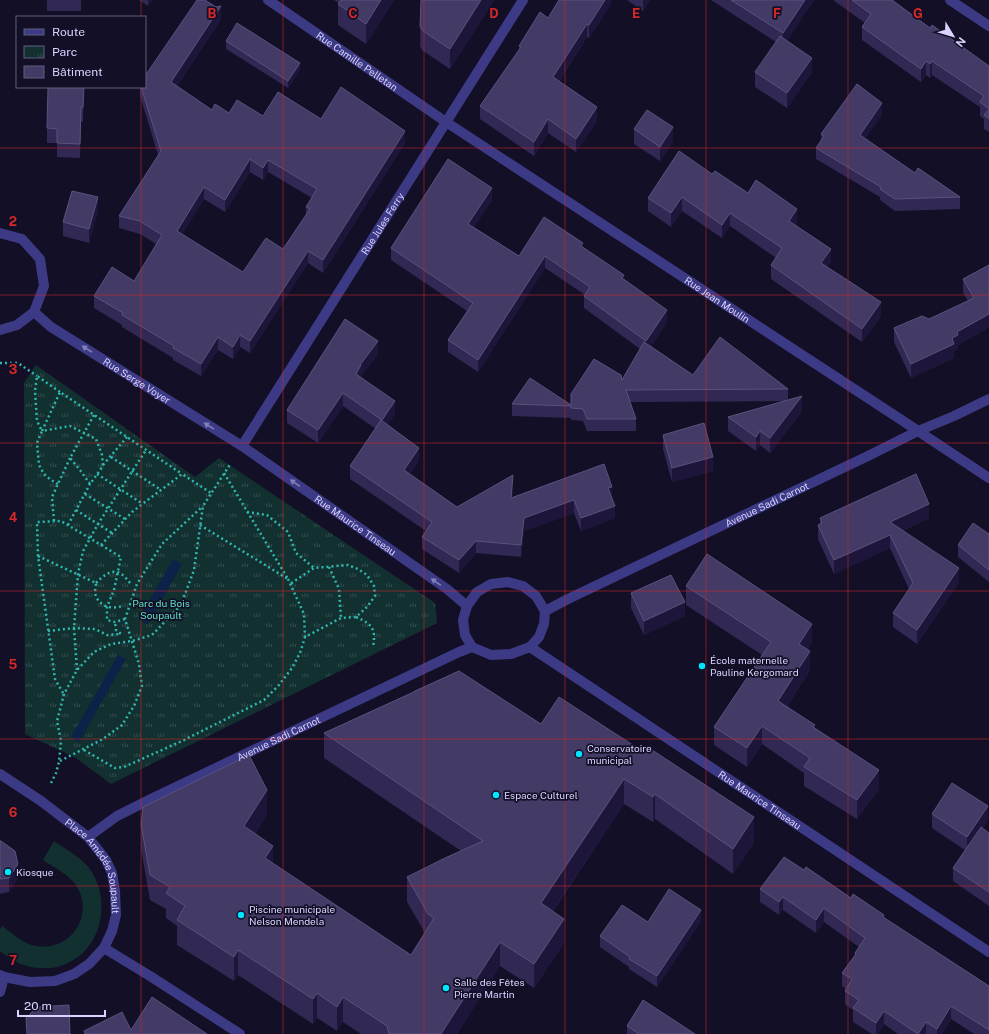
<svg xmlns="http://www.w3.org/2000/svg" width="989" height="1034" font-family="'Public Sans',sans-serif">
<defs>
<pattern id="park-tufts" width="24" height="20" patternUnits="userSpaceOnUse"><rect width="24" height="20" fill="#12302f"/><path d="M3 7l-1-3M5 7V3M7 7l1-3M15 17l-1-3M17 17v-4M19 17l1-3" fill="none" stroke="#344d4e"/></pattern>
</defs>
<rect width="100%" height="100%" fill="#130f26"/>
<path fill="#12302f" d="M54 841C67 850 84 859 92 872 111 904 101 949 66 964 63 965 60 966 57 967 54 968 49 968 45 968 39 968 33 968 27 966 17 964 8 957 0 951V929L2 926C12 933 23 944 36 946 72 952 96 913 75 884 69 875 52 866 43 860Z"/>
<polygon fill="url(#park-tufts)" points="36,365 195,477 219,458 435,603 437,623 111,784 76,758 25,734 24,383"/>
<g fill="#0c2248">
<polygon points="173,559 182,564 148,625 139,619"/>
<polygon points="118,655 126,659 79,742 71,737"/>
</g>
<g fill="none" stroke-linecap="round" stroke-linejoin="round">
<g stroke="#2fb8b0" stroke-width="2.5" stroke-dasharray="2 3" stroke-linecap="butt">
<polyline points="0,363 18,363 37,376"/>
<polyline points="94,415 70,458 80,470 90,484 103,466 102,455 96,439 70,426 42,431 60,392 182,474"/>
<polyline points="111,457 161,490"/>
<polyline points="103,465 127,437"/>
<polyline points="97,474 143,504"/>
<polyline points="58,484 51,480 44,474 39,465 37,443 42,431 37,421 35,391 37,376 60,392"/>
<polyline points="85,494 125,519"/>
<polyline points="76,510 112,533"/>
<polyline points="247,512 267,515 288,532 296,553 314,568"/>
<polyline points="54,521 52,497 70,458"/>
<polyline points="68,525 90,484"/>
<polyline points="200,525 288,579 224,473"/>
<polyline points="101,545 121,557 118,571 114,590 107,607 107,620 115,622 125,619"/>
<path d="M38 556 96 583C96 586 95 590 95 593 98 606 111 610 122 606"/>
<polyline points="329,567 339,589 341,618"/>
<polyline points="288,579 304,614 305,637 341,618 356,617 367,607 375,596 374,586 367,575 358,569 348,565 314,568 290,584"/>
<path d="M96 583C110 569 118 567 130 583"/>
<path d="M356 617C373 624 376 630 373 647"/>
<polyline points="48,631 74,628 95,629 107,635 121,634 116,630 115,622"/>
<polyline points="77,670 74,628 78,574 83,551 98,524 146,450"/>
<polyline points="63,693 55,679 38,556 37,522 61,521 101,545 132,512 182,474 211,493"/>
<polyline points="84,750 115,768 124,767 182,741 264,700 279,685 292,668 300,653 305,637"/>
<polyline points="60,761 103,739 122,725 134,706 142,686 139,664 125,619 137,584 162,544 203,506"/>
<polyline points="51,783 56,773 59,762 61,741 57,721 64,694 77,670 94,652 111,644 132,641 152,635 181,605 194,570 203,506 231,463"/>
</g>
<g stroke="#3d3a85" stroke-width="10">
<path id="s1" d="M268 0 446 122 900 419 989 478"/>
<polyline points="950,0 989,26"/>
<polyline points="0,233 22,239 40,259 44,286 34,312 17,325 0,330"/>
<path id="s2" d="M34 312 51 327 242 446 447 589 467 606"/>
<path id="s3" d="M242 446 523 0"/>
<polygon points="508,582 523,586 536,596 545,611 544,624 539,637 530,647 511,654 491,655 472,647 465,635 463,620 467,606 477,592 491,584"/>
<path id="s4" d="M545 611 568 599 870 455 918 431 954 416 989 399"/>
<path id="s5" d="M530 647 989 952"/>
<path id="s6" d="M0 774 41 801 88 837 106 860 112 873 115 891 116 915 112 931 104 948 89 964 74 974 55 981 30 982 4 977 0 975"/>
<path id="s7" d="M88 837 117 816 153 798 459 652 472 647"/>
<polyline points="104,948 150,976 240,1034"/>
<polyline points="0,992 4,977"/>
</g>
</g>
<g fill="#312854" fill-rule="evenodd">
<rect x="47" y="0" width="34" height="11"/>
<polygon points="139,0 152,0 148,6"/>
<polygon points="334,0 394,0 366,44 338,25 338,4 339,3"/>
<polygon points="421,0 494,0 450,69 426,53 422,50 420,46"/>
<polygon points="611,0 611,4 589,38 587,37 559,82 597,121 576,152 548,133 534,156 480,119 480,106 519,50 519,46 548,18"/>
<polygon points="627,0 650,0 643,11"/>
<polygon points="711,0 814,0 787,40 812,72 787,108 755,87 755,72 776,42"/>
<polygon points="833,0 892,0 930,28 989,66 989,132 984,129 984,119 980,116 980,107 932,75 930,78 926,75 921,82 862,40 862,27 865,23"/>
<path d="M221 19 177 86 212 110 229 113 263 116 321 119 405 143 323 273 308 263 250 353 240 347 233 359 218 350 201 376 173 360V358L122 327V325L94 308V296L134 281 156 244 140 234 119 228V216L158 155 140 96V87H145ZM250 172 263 180 268 172 312 198 306 207V215L283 249 243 272 182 234 204 199 225 212Z"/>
<polygon points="226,41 300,70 288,88 226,49"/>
<polygon points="84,87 83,122 81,122 80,158 57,157 57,143 47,143 47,128"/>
<polygon points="882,114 865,139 915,173 960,197 960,209 895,211 880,200 880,197 816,159 816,148 821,141 821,134"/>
<polygon points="634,129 673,141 660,161 634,144"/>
<polygon points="712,174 748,193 797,222 795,225 831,262 827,267 881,316 862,342 771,279 771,265 776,258 730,226 722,238 682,211 671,227 648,211 648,198"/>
<polygon points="492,200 474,227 519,256 583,247 624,280 667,322 651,346 693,375 788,389 788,400 802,411 770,453 760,445 756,451 728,431 728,417 785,401 630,402 636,419 636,431 587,431 583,421 571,420 571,418 512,416 512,404 571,405 622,380 640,349 584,308 584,296 585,295 545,268 478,372 448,352 448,340 467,311 391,260 391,248"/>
<polygon points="98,211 89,243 63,236 63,222"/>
<polygon points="989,265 989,327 958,345 958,349 954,351 954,358 911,378 894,342 894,328 929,319 968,301 963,292 963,279"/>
<polygon points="378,354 361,376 361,378 395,414 387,425 419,460 410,474 457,507 513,487 512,497 612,498 615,518 581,531 574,513 524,531 521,557 476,553 459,573 422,549 422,537 426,531 350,479 350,466 376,429 343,406 318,443 287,423 287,410"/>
<polygon points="663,435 713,471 672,482 663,449"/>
<polygon points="820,518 929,518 902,531 959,582 917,644 893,627 893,613 909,589 890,548 834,574 818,539 818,525 820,524"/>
<polygon points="989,534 989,582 958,557 958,545"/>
<polygon points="686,586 812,643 807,649 810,670 787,706 815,728 879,789 857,819 804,786 804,773 762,744 747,767 714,745 714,727 762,655 686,605"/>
<polygon points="631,593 685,616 644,635 631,608"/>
<polygon points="415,691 541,724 754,842 733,874 655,819 653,822 624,804 553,911 564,943 534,988 500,966 457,1034 361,1034 343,1022 337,1031 317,1018 313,1024 238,975 234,981 177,945 177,926 166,918 166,909 150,900 141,849 141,824 267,815 255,834 273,864 411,955 425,933 407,902 407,877 461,851 324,758 324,733"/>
<polygon points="932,814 988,820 982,829 989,833 989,906 953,881 953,868 965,850 932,828"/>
<polygon points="0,841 18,878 9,892 0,894"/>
<polygon points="804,870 884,918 989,986 989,1034 974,1034 951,1019 942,1034 898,1034 884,1024 878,1034 872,1034 853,1022 853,1010 845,1004 845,991 846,989 842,986 842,973 855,955 855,953 859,947 824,922 816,933 783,910 779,915 760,902 760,889"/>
<polygon points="701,921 657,987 629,969 629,967 600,947 600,936 648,922"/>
<polygon points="627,1026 695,1034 627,1034"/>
</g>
<g fill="#1d163a">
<polygon points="148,0 152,0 148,6"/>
<polygon points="381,0 394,0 366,44 366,24"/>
<polygon points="481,0 494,0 450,69 450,49"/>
<polygon points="605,0 611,0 611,4 589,38 589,25"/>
<polygon points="643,0 650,0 643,11"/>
<polygon points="805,0 814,0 783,47 783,33"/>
<polygon points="221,6 221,19 171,95 171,82"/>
<polygon points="587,24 587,37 553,91 553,77"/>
<polygon points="812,58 812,72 787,108 787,93"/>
<polygon points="926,61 926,75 921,82 921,69"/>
<polygon points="932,61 932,75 930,78 930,64"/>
<polygon points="300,63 300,70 288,88 288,81"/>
<polygon points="882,103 882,114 860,147 860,135"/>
<polygon points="597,107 597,121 576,152 576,139"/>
<polygon points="548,119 548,133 534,156 534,142"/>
<polygon points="673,127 673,141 660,161 660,147"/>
<polygon points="405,131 405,143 323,273 323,260"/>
<polygon points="250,159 250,172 225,212 225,200"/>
<polygon points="268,160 268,172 263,180 263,168"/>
<polygon points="204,187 204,199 177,243 177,231"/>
<polygon points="492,188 492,200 468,236 468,224"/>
<polygon points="98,197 98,211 89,243 89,229"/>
<polygon points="682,197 682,211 671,227 671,213"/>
<polygon points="797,209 797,222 789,234 789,221"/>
<polygon points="730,213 730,226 722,238 722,225"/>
<polygon points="831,249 831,262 821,276 821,263"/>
<polygon points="308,251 308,263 250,353 250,341"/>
<polygon points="545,256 545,268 478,372 478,360"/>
<polygon points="881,302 881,316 862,342 862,329"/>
<polygon points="667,310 667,322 646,353 646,341"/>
<polygon points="989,314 989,327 958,345 958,349 954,351 954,358 911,378 911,364 952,338 957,332"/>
<polygon points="240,335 240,347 233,359 233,347"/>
<polygon points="218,337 218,350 201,376 201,364"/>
<polygon points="378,341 378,354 361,376 361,378 356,374 360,365"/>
<polygon points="343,393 343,406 318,443 318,430"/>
<polygon points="802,396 802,411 770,453 770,438"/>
<polygon points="395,401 395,414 382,433 382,420"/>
<polygon points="760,431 760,445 756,451 756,437"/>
<polygon points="419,448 419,460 404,483 404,470"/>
<polygon points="713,457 713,471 672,482 672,468"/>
<polygon points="513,475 513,487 511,510 511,498"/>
<polygon points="612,487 612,499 608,488"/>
<polygon points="574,500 574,513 524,531 521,557 521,545 524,518"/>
<polygon points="929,504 929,518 891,536 890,535 890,548 834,574 834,560 890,522"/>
<polygon points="615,506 615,518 581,531 581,518"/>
<polygon points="476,541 476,553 459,573 459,560"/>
<polygon points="959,568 959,582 917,644 917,630"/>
<polygon points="685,602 685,616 644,635 644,621"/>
<polygon points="812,624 812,643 799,663 799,644"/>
<polygon points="810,651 810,670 778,719 778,701"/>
<polygon points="762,726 762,744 747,767 747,748"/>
<polygon points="879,770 879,789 857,819 857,800"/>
<polygon points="624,779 624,804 541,928 541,903"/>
<polygon points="267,790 267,815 244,851 244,826"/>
<polygon points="655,794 655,819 653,822 653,797"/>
<polygon points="988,806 988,820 967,851 967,837"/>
<polygon points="754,817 754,842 733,874 733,849"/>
<polygon points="273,846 273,871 265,858"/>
<polygon points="18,864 18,878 9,892 9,878"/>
<polygon points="783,897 783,910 779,915 779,902"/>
<polygon points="824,908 824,922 816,933 816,920"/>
<polygon points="701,910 701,921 657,987 657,976"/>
<polygon points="564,919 564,943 534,988 534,964"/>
<polygon points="500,942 500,966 457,1034 441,1034"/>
<polygon points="238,950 238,975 234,981 234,957"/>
<polygon points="317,993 317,1018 313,1024 313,999"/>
<polygon points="343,997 343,1022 337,1031 337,1007"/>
<polygon points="951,1006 951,1019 942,1034 937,1034 937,1029"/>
<polygon points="884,1011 884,1024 878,1034 876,1034 876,1023"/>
<polygon points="926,1022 926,1034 918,1034"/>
</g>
<g fill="#433a66" stroke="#5a527e" fill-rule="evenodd">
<path d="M197 0H205L216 7 221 6 171 82 212 110 215 104 229 113 237 100 263 116 278 92 321 119 341 87 405 131 323 260 308 251 250 341 240 335 233 347 218 337 201 364 173 348 174 346 122 315 123 313 94 296 112 267 134 281 162 235 140 221 119 216 161 151 141 87H145V76ZM250 159 263 168 268 160 317 189 306 207 310 209 283 249 266 238 243 272 177 231 204 187 225 200Z"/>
<polygon points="341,0 381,0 366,24 338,4"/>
<polygon points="421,0 481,0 450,49 426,33 422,30 420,26"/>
<polygon points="559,0 605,0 589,25 587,24 553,77 597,107 576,139 548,119 534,142 480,106 521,47 519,46 540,12 548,18"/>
<polygon points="731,0 805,0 783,33"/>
<polygon points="852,0 892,0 930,28 932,25 989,66 989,119 984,115 989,109 980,102 984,96 932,61 930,64 926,61 921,69 862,27 871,14"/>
<polygon points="237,23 300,63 288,81 226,41"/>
<polygon points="780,36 812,58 787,93 755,72"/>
<polygon points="857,84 882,103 860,135 915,173 918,168 960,197 895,199 880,189 881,187 816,148 824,136 821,134"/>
<polygon points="48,87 84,87 83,107 81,107 80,144 57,143 57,129 47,128"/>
<polygon points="647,110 673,127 660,147 634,129"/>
<polygon points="679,151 712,174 715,171 748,193 756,180 797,209 789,221 831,249 821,263 881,302 862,329 771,265 782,248 730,213 722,225 682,197 671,213 648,198"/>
<polygon points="448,159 492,188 468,224 519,256 544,217 583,243 581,246 624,275 622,278 667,310 646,341 584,296 590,287 545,256 478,360 448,340 473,303 391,248"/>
<polygon points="72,191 98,197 89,229 63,222"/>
<polygon points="989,265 989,314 957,332 958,335 952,338 954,344 911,364 894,328 922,316 929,319 974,298 963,279"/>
<polygon points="345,319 378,341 360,365 361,365 356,374 395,401 382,420 343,393 318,430 287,410"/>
<polygon points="720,337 788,389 626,390 636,419 587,419 583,409 571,408 571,406 512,404 530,378 571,405 571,394 594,359 621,375 622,380 644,342 693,375"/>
<polygon points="802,396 770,438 760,431 756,437 728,417"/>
<polygon points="381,420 419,448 404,470 457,507 513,475 511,498 604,464 612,487 608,488 615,506 581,518 574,500 524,518 521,545 476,541 459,560 422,537 432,522 350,466"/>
<polygon points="704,423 713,457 672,468 663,435"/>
<polygon points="916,474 929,504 890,522 959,568 917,630 893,613 913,583 890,535 834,560 818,525 822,523 820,518"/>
<polygon points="973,523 989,534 989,570 958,545"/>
<polygon points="707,554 812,624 799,644 810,651 778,701 815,725 813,727 879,770 857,800 804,767 810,758 762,726 747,748 714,727 771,642 686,586"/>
<polygon points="671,575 685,602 644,621 631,593"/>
<polygon points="459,671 541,724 559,697 642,751 646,746 754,817 733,849 655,794 653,797 624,779 541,903 564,919 534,964 500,942 441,1034 389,1034 387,1026 343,997 337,1007 317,993 313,999 238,950 234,957 177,920 185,906 166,893 170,887 150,875 141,824 143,807 249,755 267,790 244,826 273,846 265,858 411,955 434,918 428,914 407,877 445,858 483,841 324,733 416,691 415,691"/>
<polygon points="952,783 988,806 967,837 932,814"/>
<polygon points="981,827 989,833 989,892 953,868"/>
<polygon points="0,841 1,841 15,851 18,864 9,878 0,879"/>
<polygon points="784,857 804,870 806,867 851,898 853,894 884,915 883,917 989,986 989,1030 951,1006 937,1029 926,1022 918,1034 884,1011 876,1023 853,1008 859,1000 845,991 852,979 842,973 856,954 855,953 865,938 824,908 816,920 783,897 779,902 760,889"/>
<polygon points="669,889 701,910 657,976 629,959 630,957 600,936 622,905 648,922"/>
<polygon points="152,997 207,1034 85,1034 84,1031 122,1012 131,1030"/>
<polygon points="643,1000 695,1034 639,1034 627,1026"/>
<polygon points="69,1005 70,1034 27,1034 26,1018 37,1007"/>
</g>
<defs><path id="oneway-solid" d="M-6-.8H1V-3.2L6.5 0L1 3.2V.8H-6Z"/></defs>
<g fill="#837fbc">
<use href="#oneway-solid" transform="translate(87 349) rotate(-148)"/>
<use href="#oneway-solid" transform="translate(209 426) rotate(-148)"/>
<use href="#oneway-solid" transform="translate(295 483) rotate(-145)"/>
<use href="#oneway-solid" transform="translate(436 582) rotate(-145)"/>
</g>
<path fill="none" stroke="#d62828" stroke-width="1" stroke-opacity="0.55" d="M141 0V17M283 0V1034M424 0V1034M565 0V1034M706 0V1034M848 0V1034M141 87V1034M0 148H989M0 295H989M0 443H989M0 591H989M0 739H989M0 886H989"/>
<g fill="#00e5ff" stroke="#130f26" stroke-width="1.5">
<circle cx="702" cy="666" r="4"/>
<circle cx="579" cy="754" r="4"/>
<circle cx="496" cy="795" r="4"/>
<circle cx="8" cy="872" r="4"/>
<circle cx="241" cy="915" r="4"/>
<circle cx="446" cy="988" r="4"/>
</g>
<g text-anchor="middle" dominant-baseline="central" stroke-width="3.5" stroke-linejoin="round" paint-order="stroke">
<g font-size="10" fill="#d9d4ff" stroke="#130f26">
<text stroke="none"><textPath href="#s1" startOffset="108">Rue Camille Pelletan</textPath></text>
<text stroke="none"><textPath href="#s3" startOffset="263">Rue Jules Ferry</textPath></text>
<text stroke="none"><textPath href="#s1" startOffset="540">Rue Jean Moulin</textPath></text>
<text stroke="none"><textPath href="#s2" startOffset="124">Rue Serge Voyer</textPath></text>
<text stroke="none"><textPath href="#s4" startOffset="246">Avenue Sadi Carnot</textPath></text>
<text stroke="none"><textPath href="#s2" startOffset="386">Rue Maurice Tinseau</textPath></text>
<text stroke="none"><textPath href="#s7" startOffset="215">Avenue Sadi Carnot</textPath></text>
<text stroke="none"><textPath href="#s5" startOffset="276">Rue Maurice Tinseau</textPath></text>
<text stroke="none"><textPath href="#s6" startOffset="137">Place Amédée Soupault</textPath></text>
</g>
<g font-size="10" fill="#5fe0c0" stroke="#130f26">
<text x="161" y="603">Parc du Bois<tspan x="161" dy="12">Soupault</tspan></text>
</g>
<g font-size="10" fill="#d9d4ff" stroke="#130f26" text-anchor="start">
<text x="710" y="660">École maternelle<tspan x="710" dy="12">Pauline Kergomard</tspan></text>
<text x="587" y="748">Conservatoire<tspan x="587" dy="12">municipal</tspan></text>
<text x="504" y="795">Espace Culturel</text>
<text x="16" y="872">Kiosque</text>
<text x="249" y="909">Piscine municipale<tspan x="249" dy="12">Nelson Mendela</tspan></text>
<text x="454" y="982">Salle des Fêtes<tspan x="454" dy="12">Pierre Martin</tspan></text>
</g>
</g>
<g font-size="13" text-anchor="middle" font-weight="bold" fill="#d62828" stroke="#130f26" stroke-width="3.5" stroke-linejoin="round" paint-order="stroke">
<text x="212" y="18">B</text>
<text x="353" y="18">C</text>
<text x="494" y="18">D</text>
<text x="636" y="18">E</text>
<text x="777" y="18">F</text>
<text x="918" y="18">G</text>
<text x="13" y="226">2</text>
<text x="13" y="374">3</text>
<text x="13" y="522">4</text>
<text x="13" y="669">5</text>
<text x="13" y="817">6</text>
<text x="13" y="965">7</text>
</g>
<rect x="16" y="16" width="130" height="72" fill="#130f26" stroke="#625e7d"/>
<rect x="24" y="29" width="20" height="6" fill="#3d3a85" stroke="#625e7d"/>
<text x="52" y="36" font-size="12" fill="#d9d4ff">Route</text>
<rect x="24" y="46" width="20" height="12" fill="url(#park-tufts)" stroke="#625e7d"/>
<text x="52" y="56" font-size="12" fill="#d9d4ff">Parc</text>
<rect x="24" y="66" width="20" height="12" fill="#433a66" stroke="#625e7d"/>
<text x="52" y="76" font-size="12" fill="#d9d4ff">Bâtiment</text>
<g transform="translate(953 36) rotate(128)" stroke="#130f26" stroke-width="3" paint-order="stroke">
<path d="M0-3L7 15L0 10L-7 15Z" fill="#d9d4ff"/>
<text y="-6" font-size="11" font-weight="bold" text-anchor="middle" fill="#d9d4ff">N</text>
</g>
<path d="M18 1010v6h87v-6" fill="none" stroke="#d9d4ff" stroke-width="2"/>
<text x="24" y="1010" font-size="12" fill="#d9d4ff" stroke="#130f26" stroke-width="3" paint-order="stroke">20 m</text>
</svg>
